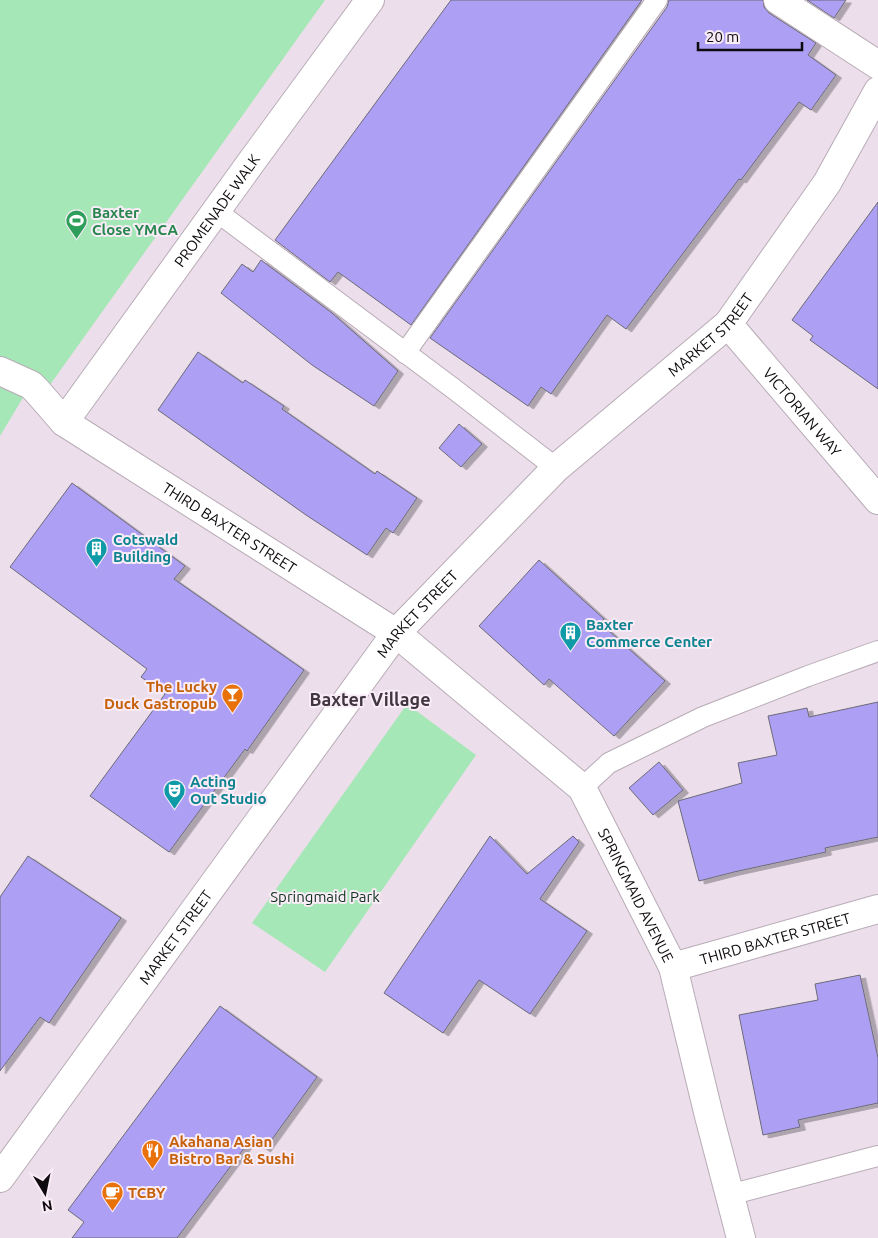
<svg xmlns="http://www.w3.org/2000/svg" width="878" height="1238" font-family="Ubuntu,sans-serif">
<defs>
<filter id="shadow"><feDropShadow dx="5.5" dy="3" stdDeviation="0" flood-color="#0004"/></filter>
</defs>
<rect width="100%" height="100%" fill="#ecdeea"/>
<g fill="#a5e7b7">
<polygon points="0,0 325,0 42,396 30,386 0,436"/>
<polygon points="407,704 476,755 325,972 252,923"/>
</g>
<g fill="#ad9ff4" stroke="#6c6b78" filter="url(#shadow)">
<polygon points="451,0 642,0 411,325 338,272 330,282 275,240"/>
<polygon points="669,0 763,0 764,7 769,13 816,43 808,55 836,75 811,110 799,102 741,180 739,179 626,329 607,315 551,394 541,387 528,406 430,338 667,7"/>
<polygon points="807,0 846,0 834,18"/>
<polygon points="878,202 878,389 810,340 813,336 792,320"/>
<polygon points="261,260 332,313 398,371 374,406 312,365 221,293 242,264 253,272"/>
<polygon points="198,352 243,383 245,380 284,406 282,409 375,474 377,471 417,498 393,533 386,528 367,555 306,515 158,410"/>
<polygon points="459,424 482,444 461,467 439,448"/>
<polygon points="72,483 185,566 174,579 304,670 247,751 245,749 169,852 90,796 165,694 141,677 147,669 10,567"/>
<polygon points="539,560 604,619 600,623 665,681 614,736 549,679 544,685 479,626"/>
<polygon points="878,702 878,837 825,848 826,852 734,872 699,881 678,801 742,783 738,763 777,755 768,716 807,708 809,717"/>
<polygon points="659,762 683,790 653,815 629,788"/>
<polygon points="490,836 527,874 573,836 579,842 540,899 587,931 530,1014 479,980 443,1033 384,993"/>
<polygon points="28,856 121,918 49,1023 40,1017 0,1071 0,897"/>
<polygon points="860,975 878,1058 878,1103 798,1120 800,1127 763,1135 739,1015 818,1000 815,984"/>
<polygon points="220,1006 317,1077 265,1149 251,1139 177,1238 72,1238 84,1222 68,1210"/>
</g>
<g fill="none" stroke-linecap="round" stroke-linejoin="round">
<defs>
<g id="service">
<polyline points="216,211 454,389 556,468"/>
<polyline points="405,353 657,0"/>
<polyline points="582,788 609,763 703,717 808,676 878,651"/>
<polyline points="729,1195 878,1156"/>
</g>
<g id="minor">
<polyline points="778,0 878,65"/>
<path id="s1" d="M728 324 878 500"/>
<path id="s2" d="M0 371 31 385 37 391 64 422 396 633 582 788 673 967 709 1116 741 1238"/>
<path id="s3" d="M64 422 252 161 370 0"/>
<path id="s4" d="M673 967 878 909"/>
</g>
<g id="tertiary">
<path id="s5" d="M0 1178 396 633 556 468 728 324 827 183 878 91"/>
</g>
</defs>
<use href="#service" stroke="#b8acb7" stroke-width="22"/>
<use href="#minor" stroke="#b8acb7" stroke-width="30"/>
<use href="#tertiary" stroke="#b8acb7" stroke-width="30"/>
<use href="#service" stroke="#fff" stroke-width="20"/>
<use href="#minor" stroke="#fff" stroke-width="28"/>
<use href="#tertiary" stroke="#fff" stroke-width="28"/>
</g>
<defs>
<symbol id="stadium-pin" viewBox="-11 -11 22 30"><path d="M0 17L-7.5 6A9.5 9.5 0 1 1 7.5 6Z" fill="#2e9e5b" stroke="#f9ecf7"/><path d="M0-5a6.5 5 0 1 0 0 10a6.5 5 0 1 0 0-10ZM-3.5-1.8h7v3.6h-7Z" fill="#fff"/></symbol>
<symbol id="building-pin" viewBox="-11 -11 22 30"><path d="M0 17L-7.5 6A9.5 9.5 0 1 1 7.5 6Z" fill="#0f9aa8" stroke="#f9ecf7"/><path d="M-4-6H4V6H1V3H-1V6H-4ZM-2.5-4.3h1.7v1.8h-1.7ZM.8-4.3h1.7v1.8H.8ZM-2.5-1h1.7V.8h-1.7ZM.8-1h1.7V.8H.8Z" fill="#fff"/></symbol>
<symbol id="bar-pin" viewBox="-11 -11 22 30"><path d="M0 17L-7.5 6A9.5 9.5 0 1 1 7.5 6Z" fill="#e8710a" stroke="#f9ecf7"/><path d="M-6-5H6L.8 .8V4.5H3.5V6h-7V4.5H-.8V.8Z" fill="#fff"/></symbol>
<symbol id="theatre-pin" viewBox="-11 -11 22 30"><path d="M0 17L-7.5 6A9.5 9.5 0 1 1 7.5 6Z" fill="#0f9aa8" stroke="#f9ecf7"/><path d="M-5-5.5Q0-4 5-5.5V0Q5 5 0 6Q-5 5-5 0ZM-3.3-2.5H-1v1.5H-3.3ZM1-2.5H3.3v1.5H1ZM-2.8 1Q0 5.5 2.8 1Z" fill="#fff"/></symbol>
<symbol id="restaurant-pin" viewBox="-11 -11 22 30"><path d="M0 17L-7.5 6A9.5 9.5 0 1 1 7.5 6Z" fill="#e8710a" stroke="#f9ecf7"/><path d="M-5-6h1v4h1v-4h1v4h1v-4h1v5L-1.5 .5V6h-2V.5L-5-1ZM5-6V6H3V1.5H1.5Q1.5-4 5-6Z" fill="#fff"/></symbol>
<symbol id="cafe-pin" viewBox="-11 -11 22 30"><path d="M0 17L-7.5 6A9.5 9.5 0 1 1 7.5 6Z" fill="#e8710a" stroke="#f9ecf7"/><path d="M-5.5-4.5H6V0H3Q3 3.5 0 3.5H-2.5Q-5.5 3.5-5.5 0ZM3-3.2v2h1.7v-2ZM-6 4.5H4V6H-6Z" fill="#fff"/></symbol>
</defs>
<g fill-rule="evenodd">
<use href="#stadium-pin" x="64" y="208" width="25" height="34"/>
<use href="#building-pin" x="84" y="536" width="25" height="34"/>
<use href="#building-pin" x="558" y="620" width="25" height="34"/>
<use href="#bar-pin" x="220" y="682" width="25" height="34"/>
<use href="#theatre-pin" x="162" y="778" width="25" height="34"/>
<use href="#restaurant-pin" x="140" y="1138" width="25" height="34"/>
<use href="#cafe-pin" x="100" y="1180" width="25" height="34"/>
</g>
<g text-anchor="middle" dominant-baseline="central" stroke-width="4" stroke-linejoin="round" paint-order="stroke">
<g font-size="15" fill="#0e0a0d" stroke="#f9ecf7">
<text stroke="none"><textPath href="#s3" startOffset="261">PROMENADE WALK</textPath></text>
<text stroke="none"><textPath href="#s5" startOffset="1108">MARKET STREET</textPath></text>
<text stroke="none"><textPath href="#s1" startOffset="115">VICTORIAN WAY</textPath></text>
<text stroke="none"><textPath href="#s2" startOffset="280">THIRD BAXTER STREET</textPath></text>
<text stroke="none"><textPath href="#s5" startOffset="702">MARKET STREET</textPath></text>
<text stroke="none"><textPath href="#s2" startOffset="839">SPRINGMAID AVENUE</textPath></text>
<text stroke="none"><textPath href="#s5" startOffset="298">MARKET STREET</textPath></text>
<text stroke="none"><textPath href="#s4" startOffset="106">THIRD BAXTER STREET</textPath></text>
</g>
<g font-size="15" font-weight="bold" fill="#27864d" stroke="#f9ecf7" text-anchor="start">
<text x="92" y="212">Baxter<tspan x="92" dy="17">Close YMCA</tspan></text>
</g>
<g font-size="15" font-weight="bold" fill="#0d838f" stroke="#f9ecf7" text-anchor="start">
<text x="113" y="539">Cotswald<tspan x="113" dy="17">Building</tspan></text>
<text x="586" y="624">Baxter<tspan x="586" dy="17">Commerce Center</tspan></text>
<text x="190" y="781">Acting<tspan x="190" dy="17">Out Studio</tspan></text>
</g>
<g font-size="15" font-weight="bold" fill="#c56008" stroke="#f9ecf7" text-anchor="start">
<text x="217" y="686" text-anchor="end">The Lucky<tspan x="217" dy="17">Duck Gastropub</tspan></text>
<text x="169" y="1141">Akahana Asian<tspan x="169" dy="17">Bistro Bar &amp; Sushi</tspan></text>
<text x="128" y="1192">TCBY</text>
</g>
<g font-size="15" fill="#0c321a" stroke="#f9ecf7">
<text x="325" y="896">Springmaid Park</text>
</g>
<g font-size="18" font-weight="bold" fill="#40363f" stroke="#f9ecf7">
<text x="370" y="699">Baxter Village</text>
</g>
</g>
<g transform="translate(45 1193) rotate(170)" stroke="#f9ecf7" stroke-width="4" paint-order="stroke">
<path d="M0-4L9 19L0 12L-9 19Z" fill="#0e0a0d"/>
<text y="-8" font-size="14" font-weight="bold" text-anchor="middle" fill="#0e0a0d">N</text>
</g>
<path d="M698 42v8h104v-8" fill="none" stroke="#0e0a0d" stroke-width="2.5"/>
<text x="706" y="42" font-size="15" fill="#0e0a0d" stroke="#f9ecf7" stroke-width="4" paint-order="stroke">20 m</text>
</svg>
